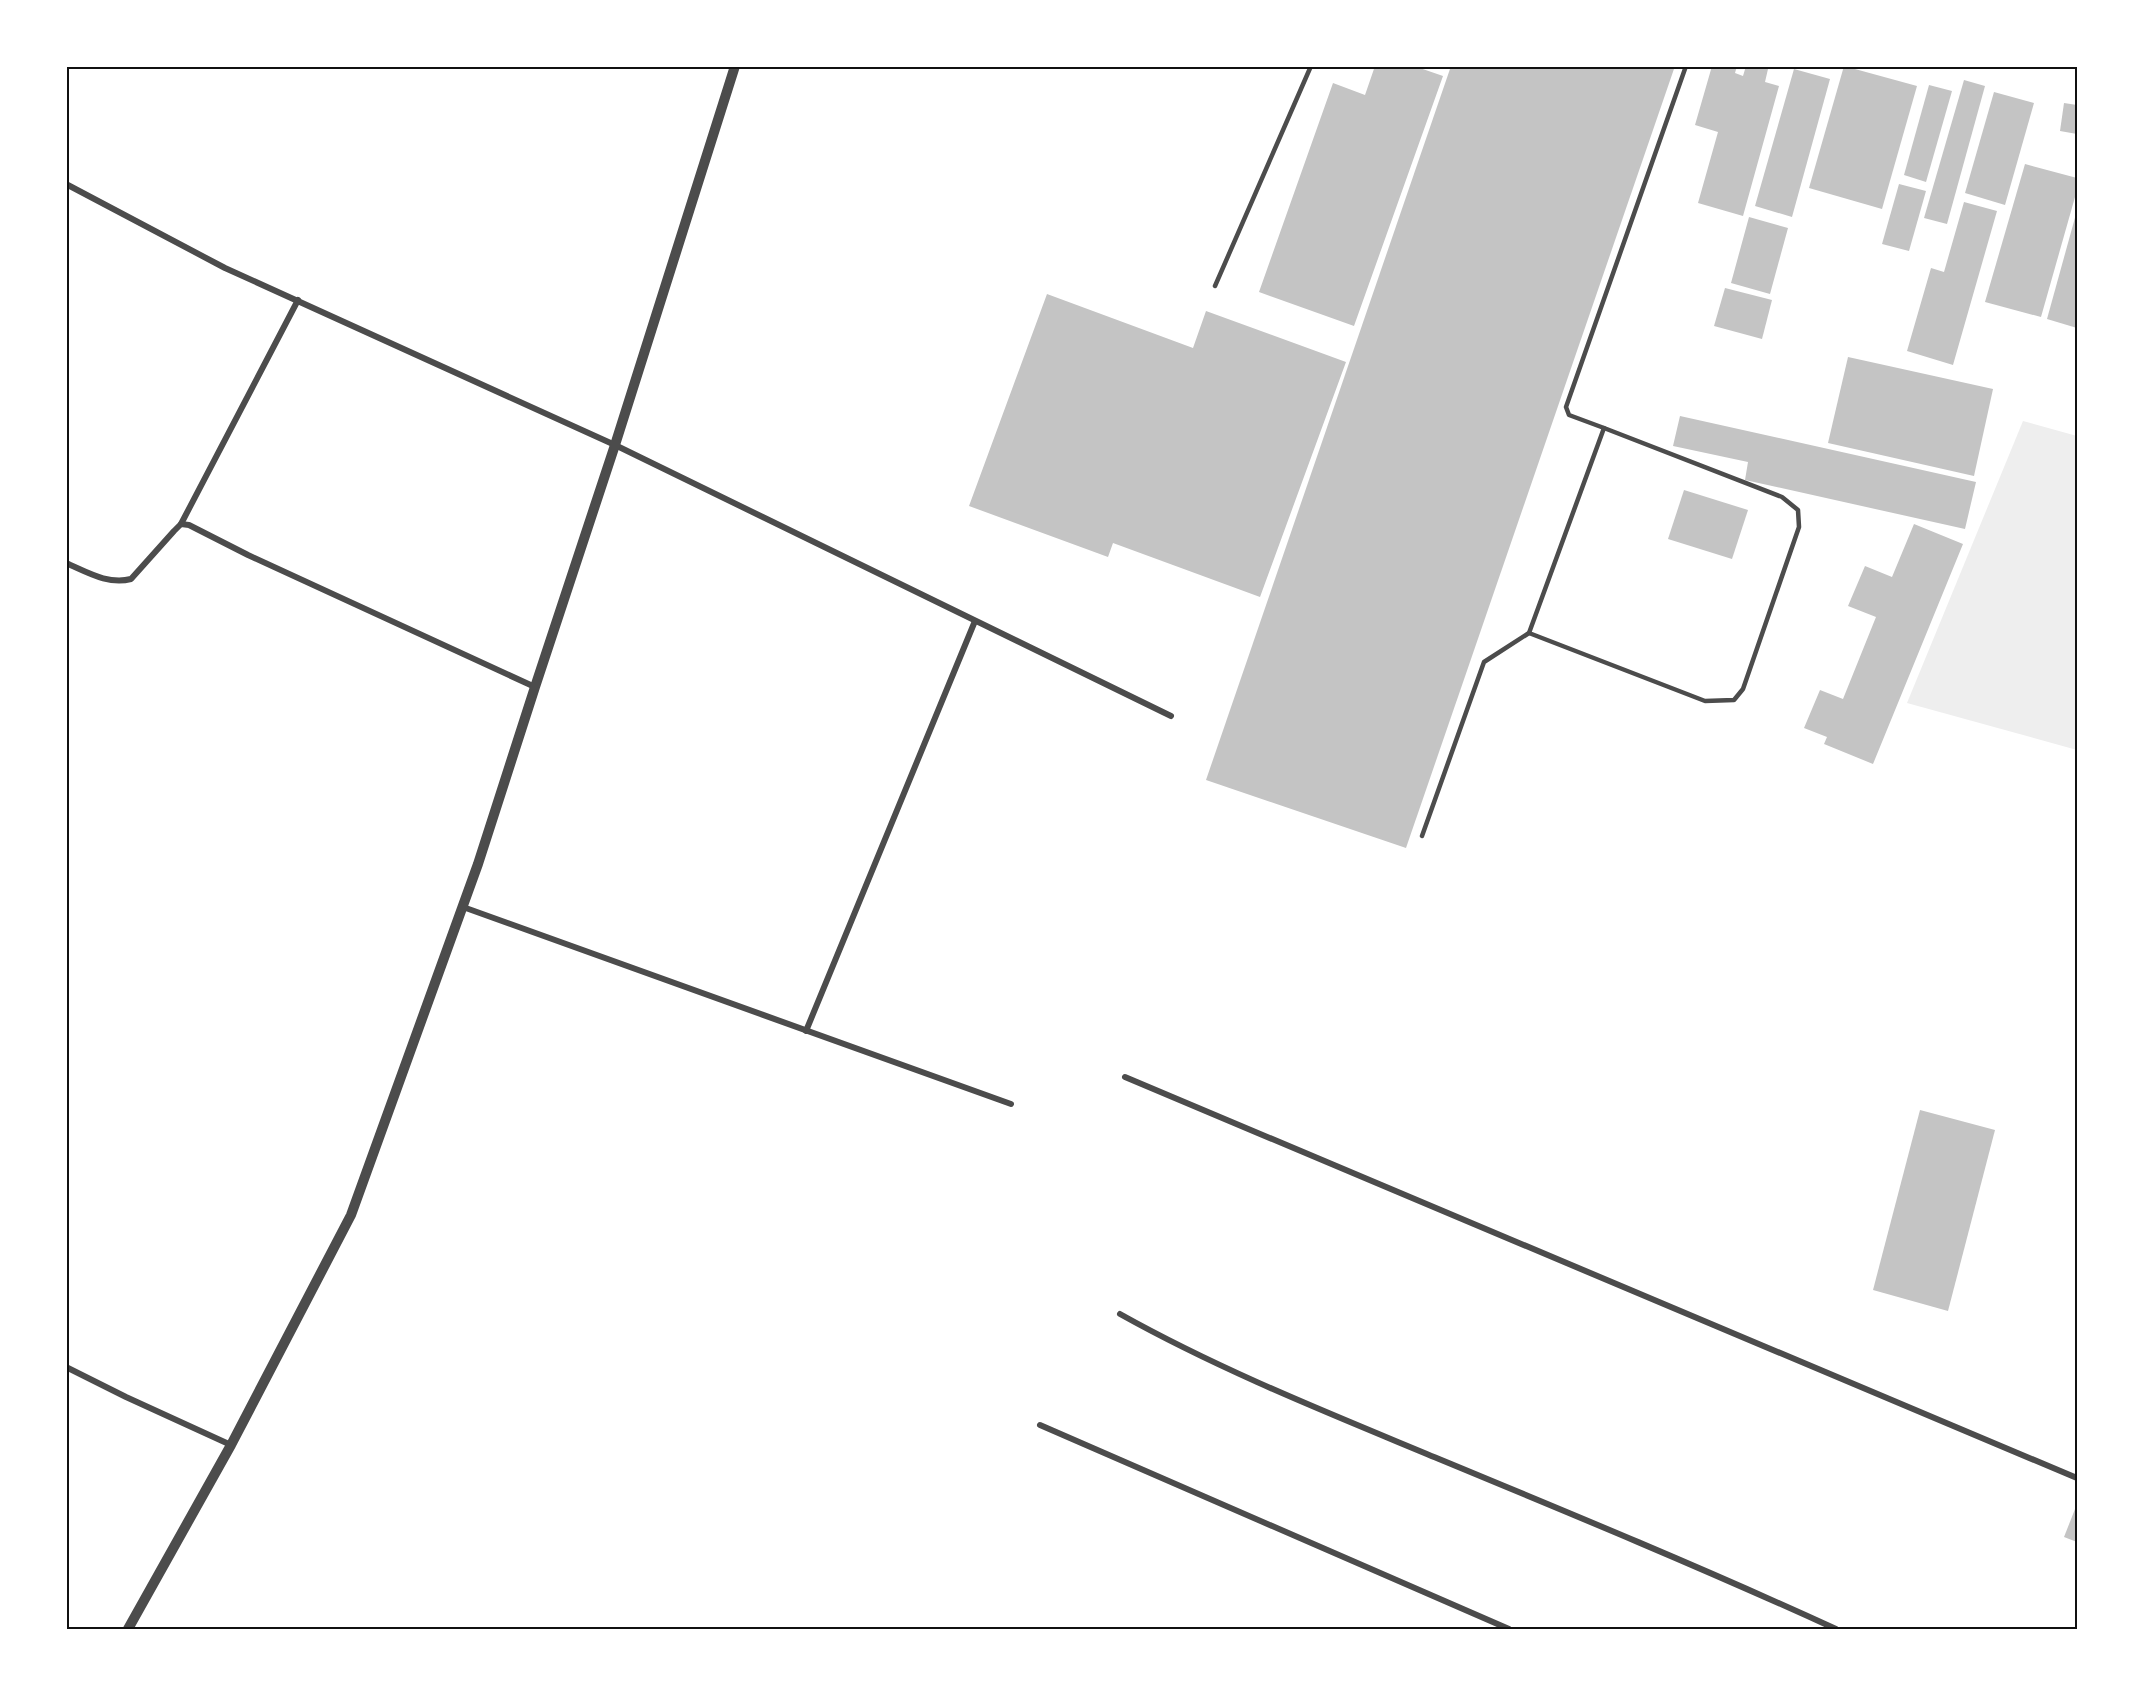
<svg xmlns="http://www.w3.org/2000/svg" width="2143" height="1695" font-family="Mulish,sans-serif">
<rect width="100%" height="100%" fill="#fff"/>
<polygon fill="#eee" points="2023,421 2077,436 2077,750 1907,703"/>
<g fill="#c4c4c4">
<polygon points="1375,66 1414,66 1443,76 1354,326 1259,292 1333,83 1365,95"/>
<polygon points="1451,66 1675,66 1406,848 1206,780"/>
<polygon points="1712,66 1737,66 1735,73 1743,76 1746,66 1758,66 1768,69 1765,82 1779,86 1743,216 1698,203 1718,132 1695,125"/>
<polygon points="1844,66 1917,86 1882,209 1809,188"/>
<polygon points="1794,69 1830,79 1792,217 1755,206"/>
<polygon points="1964,80 1985,86 1947,224 1924,218"/>
<polygon points="1929,85 1952,91 1926,182 1904,175"/>
<polygon points="1994,92 2034,103 2005,205 1965,193"/>
<polygon points="2064,103 2077,105 2077,134 2060,131"/>
<polygon points="2025,164 2077,178 2077,190 2041,317 1985,302"/>
<polygon points="1899,184 1926,191 1909,251 1882,244"/>
<polygon points="1964,202 1997,211 1953,365 1907,351 1931,268 1944,272"/>
<polygon points="2076,214 2077,214 2077,328 2047,319"/>
<polygon points="1749,217 1788,228 1770,294 1731,283"/>
<polygon points="1725,288 1772,300 1762,339 1714,326"/>
<polygon points="1047,294 1193,348 1206,311 1346,362 1260,597 1113,543 1108,557 969,506"/>
<polygon points="1848,357 1993,389 1974,476 1828,443"/>
<polygon points="1680,416 1976,482 1965,529 1745,480 1748,462 1673,446"/>
<polygon points="1684,490 1748,510 1732,559 1668,539"/>
<polygon points="1914,524 1963,544 1873,764 1824,744 1827,737 1804,728 1820,690 1843,699 1876,617 1848,606 1865,566 1892,577"/>
<polygon points="1920,1110 1995,1130 1948,1311 1873,1290"/>
<polygon points="2077,1504 2077,1542 2064,1537"/>
</g>
<g fill="none" stroke-linecap="round" stroke-linejoin="round">
<g stroke="#4c4c4c" stroke-width="4.5">
<polyline points="1215,286 1311,66"/>
<polyline points="1529,633 1705,701 1734,700 1743,689 1799,527 1798,510 1782,497 1604,428"/>
<polyline points="1422,836 1484,662 1529,633 1604,428 1569,415 1566,407 1686,66"/>
</g>
<g stroke="#4c4c4c" stroke-width="6">
<polyline points="66,184 225,268 615,445 1171,716"/>
<polyline points="181,524 298,300"/>
<path d="M66 563C87 572 108 585 131 579L174 531 181 524 189 525 248 555 535 687"/>
<polyline points="463,907 1011,1104"/>
<polyline points="806,1031 975,621"/>
<polyline points="1125,1077 2077,1478"/>
<path d="M1120 1314C1222 1371 1331 1414 1439 1459 1572 1514 1705 1569 1836 1629"/>
<polyline points="66,1367 126,1397 231,1445"/>
<polyline points="1040,1425 1509,1629"/>
</g>
<polyline stroke="#4c4c4c" stroke-width="10" points="128,1629 231,1445 351,1215 478,864 535,687 615,445 735,66"/>
</g>
<rect width="2143" height="1695" fill="none" stroke="#ffffff" stroke-width="135"/>
<rect x="68" y="68" width="2008" height="1560" fill="none" stroke="#111" stroke-width="2"/>
</svg>
